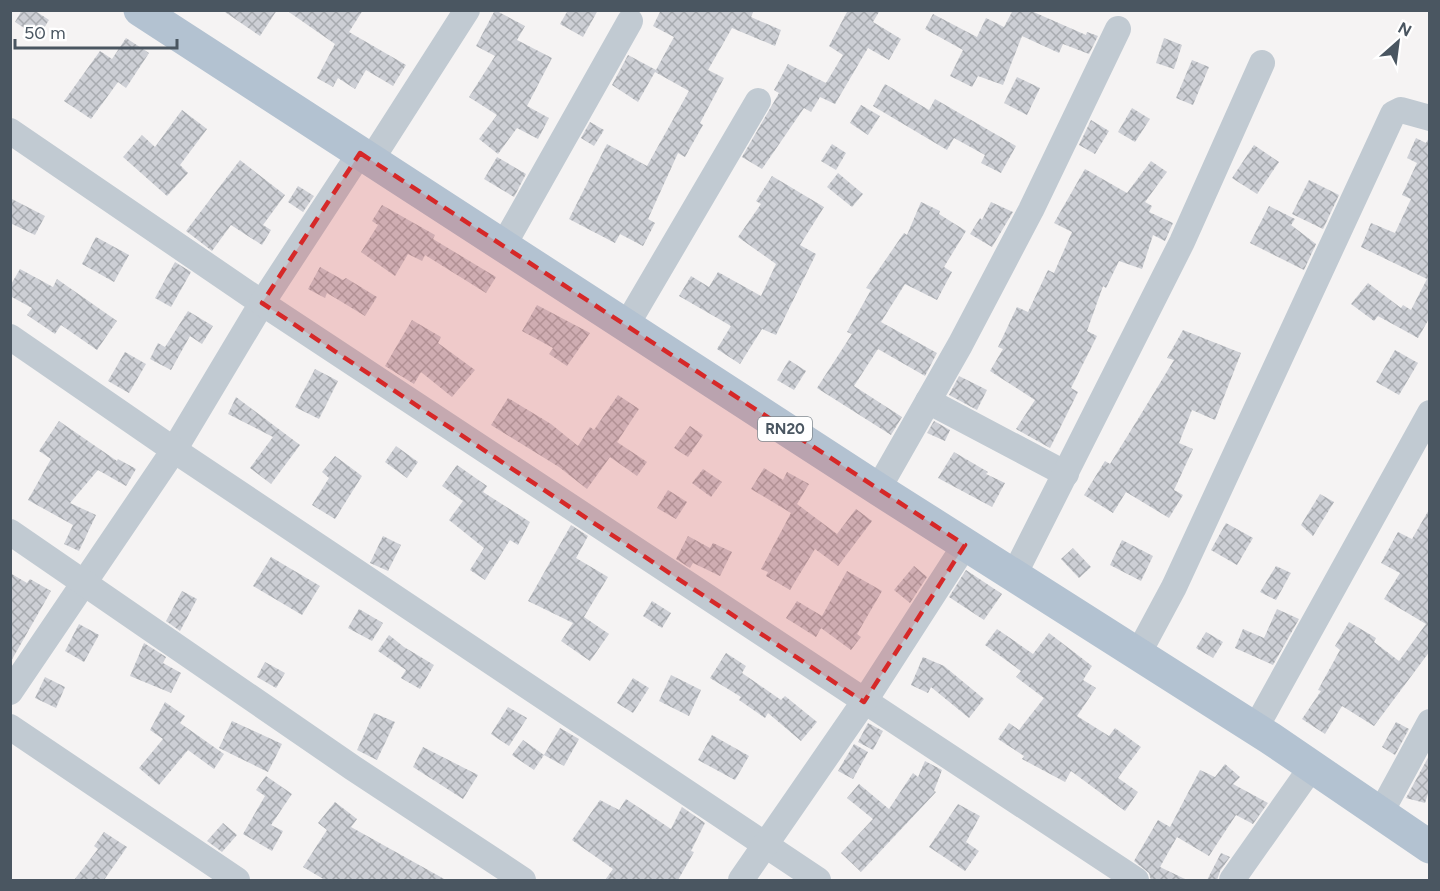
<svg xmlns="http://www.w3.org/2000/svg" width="1440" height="891" font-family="Figtree,sans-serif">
<defs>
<pattern id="building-cross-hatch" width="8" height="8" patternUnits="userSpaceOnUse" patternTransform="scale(1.5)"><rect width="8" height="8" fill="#cdcfd5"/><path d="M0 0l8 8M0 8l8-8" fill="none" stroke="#a8abb0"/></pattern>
</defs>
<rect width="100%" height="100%" fill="#f5f3f3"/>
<g fill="url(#building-cross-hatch)">
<polygon points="22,10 34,10 49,20 38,37 15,22"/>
<polygon points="222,10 277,10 260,36"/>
<polygon points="286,10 363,10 349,32 406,65 393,86 366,70 355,89 338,78 333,87 317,78 335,44"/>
<polygon points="495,10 525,26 517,40 552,58 527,106 549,118 538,139 517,128 498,154 479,139 497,115 469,97 495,56 476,46"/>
<polygon points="568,10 598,10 583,37 560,24"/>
<polygon points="661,10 754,10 751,17 781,30 775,46 732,28 708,70 724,78 700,123 703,125 685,157 678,153 648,219 655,223 643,246 620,234 615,243 569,219 607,144 647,166 689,91 655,72 638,102 612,85 628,55 656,70 674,37 653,26"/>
<polygon points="848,10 880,10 873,22 901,39 889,60 868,48 835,104 820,97 811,112 804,108 762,169 742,157 779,93 774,90 788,64 826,83 843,55 829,46"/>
<polygon points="1013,10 1029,10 1086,35 1087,32 1098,36 1089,54 1063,44 1059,53 1022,36 1003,85 978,76 972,87 950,76 963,50 925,29 933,14 977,37 986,18 1004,27"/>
<polygon points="126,38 149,53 126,88 118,82 91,119 64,101 100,51 112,59"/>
<polygon points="1164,38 1182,45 1174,69 1156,63"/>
<polygon points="1192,60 1209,67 1193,105 1176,98"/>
<polygon points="1017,77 1040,88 1027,115 1004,103"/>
<polygon points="885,84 929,110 935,99 1016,146 1001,173 981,163 985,155 954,138 947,150 873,106"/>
<polygon points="861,105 880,116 868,135 850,123"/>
<polygon points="1132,108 1150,119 1135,142 1118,132"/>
<polygon points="182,110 207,129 180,165 188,173 167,196 123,157 142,135 155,147"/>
<polygon points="1091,120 1109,131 1095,154 1079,145"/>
<polygon points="590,122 604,130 594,146 581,138"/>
<polygon points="1430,136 1430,317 1418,338 1378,316 1374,321 1351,304 1368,283 1401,308 1403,305 1411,310 1427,279 1361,247 1371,223 1395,233 1411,199 1402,195 1417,163 1407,158 1416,138 1426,143"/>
<polygon points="832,144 846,153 836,170 821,161"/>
<polygon points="1254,145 1279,162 1257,194 1232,178"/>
<polygon points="497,157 526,174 514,197 484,179"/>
<polygon points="240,160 285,195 263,225 271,230 262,245 231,225 212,251 186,231"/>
<polygon points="1151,161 1167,172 1145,202 1152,206 1149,212 1173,223 1165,241 1153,235 1142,269 1119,261 1106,288 1103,286 1087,331 1097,336 1071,388 1078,392 1050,448 1016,429 1035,400 990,371 1003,349 998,347 1017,307 1028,312 1048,270 1054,273 1072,232 1054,223 1085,169 1127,193"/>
<polygon points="838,173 863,194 852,207 827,187"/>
<polygon points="772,176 824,207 800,245 816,254 776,335 762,329 740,364 717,349 731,326 679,296 691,276 709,287 718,272 761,296 776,264 738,237 761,204 756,201"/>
<polygon points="1309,180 1339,195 1323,229 1292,214"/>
<polygon points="298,186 314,196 303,212 288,202"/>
<polygon points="10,198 45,216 35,235 10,223"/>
<polygon points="921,202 940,211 939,214 966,231 944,267 952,272 937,300 905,284 881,322 937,353 925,376 878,349 854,386 902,417 891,435 817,388 852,334 847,332 871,290 866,288 904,233 907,235"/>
<polygon points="991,202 1013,212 992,247 970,234 980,218 982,220"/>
<polygon points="382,205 435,235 433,239 496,277 486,293 425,255 422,261 408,254 395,276 361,252 378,225 372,221"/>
<polygon points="1269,206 1295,219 1291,225 1316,244 1304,270 1250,243"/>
<polygon points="96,237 129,255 114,282 82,264"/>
<polygon points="175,262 191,272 171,307 155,298"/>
<polygon points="320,267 343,280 346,278 377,297 365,316 327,293 325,298 308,289"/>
<polygon points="20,269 53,287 57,279 117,321 97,350 61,325 55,334 27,315 32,308 10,296 10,286"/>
<polygon points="537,305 590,333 567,366 549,354 553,348 522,331"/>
<polygon points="188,311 213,326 202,344 190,336 171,370 150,359 158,343 165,347"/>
<polygon points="412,320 441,337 438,343 475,370 452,397 421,372 414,384 385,366"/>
<polygon points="1183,330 1241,353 1215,420 1192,410 1179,443 1193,449 1174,490 1183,495 1169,518 1126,492 1113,513 1084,495 1105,461 1110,464 1138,419 1174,360 1167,358"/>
<polygon points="1395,350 1418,363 1399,395 1376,382"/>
<polygon points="125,352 146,364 129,393 108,381"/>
<polygon points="789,360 806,371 794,390 777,380"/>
<polygon points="315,369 338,381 319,419 295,407"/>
<polygon points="959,376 987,390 977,410 949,395"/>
<polygon points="618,395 639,409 617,442 647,462 637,476 610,457 587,489 559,467 491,425 508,398 551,424 578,446 590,427 594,430"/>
<polygon points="236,397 300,445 271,484 250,468 273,437 228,414"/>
<polygon points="59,421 117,461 118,459 136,469 126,486 98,470 70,503 96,515 79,551 64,544 73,525 28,500 51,459 39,451"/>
<polygon points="934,421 950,430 945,441 927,433"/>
<polygon points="690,426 703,435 688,457 674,448"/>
<polygon points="396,446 418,462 407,478 385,462"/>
<polygon points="954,452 988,472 986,474 1005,483 992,507 938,478"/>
<polygon points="335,456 362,476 335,519 312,505 329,478 322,472"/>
<polygon points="457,465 487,486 483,492 530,522 518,545 510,540 485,580 470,570 484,548 449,520 463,501 442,486"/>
<polygon points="764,468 783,480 787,472 809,484 797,504 837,534 856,509 872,521 838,566 815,549 790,590 766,576 768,572 761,569 791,513 751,489"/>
<polygon points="703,469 722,482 711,497 692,483"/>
<polygon points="668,490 687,502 676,519 657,508"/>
<polygon points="1320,494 1334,502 1313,536 1301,525"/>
<polygon points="1430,508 1430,651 1374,726 1342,706 1325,734 1302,719 1321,691 1318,690 1340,650 1335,646 1349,622 1376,638 1374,642 1399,661 1426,624 1384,599 1400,573 1381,563 1398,532 1412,539"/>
<polygon points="1226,523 1253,538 1237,565 1211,550"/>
<polygon points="571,525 588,536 576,558 608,577 584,617 609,634 590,661 561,641 573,623 528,601"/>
<polygon points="383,536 401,545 388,571 370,563"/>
<polygon points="688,536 710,548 713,543 732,552 720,576 693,563 690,568 676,559"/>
<polygon points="1122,540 1153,556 1141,581 1110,565"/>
<polygon points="1073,548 1091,567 1079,578 1061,559"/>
<polygon points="271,557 320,586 302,615 253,586"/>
<polygon points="914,566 927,577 910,603 894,590"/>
<polygon points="1276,566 1291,573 1276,600 1260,592"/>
<polygon points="966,570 1002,594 984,620 949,597"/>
<polygon points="847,571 882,591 857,634 861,637 851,650 821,628 816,637 786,618 797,601 822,616"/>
<polygon points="10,573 27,583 30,579 51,591 10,663"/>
<polygon points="182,591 197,599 180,631 166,621"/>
<polygon points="652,601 671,613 662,628 643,616"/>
<polygon points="359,609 383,623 372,641 348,628"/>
<polygon points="1277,609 1299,619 1273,665 1235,648 1243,629 1264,638"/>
<polygon points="79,624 99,635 84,662 65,651"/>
<polygon points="997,629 1033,654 1049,633 1092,666 1083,680 1096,688 1077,716 1109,736 1115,728 1141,747 1118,778 1138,792 1125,811 1071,771 1065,782 1022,759 1024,756 998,739 1009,723 1019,730 1044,698 1016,677 1021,671 985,645"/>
<polygon points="1206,632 1223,642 1213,658 1196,648"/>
<polygon points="389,635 404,647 434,665 420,689 401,678 406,670 378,651"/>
<polygon points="144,643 166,657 163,663 181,673 171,693 130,676"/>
<polygon points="726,653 746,666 742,673 781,700 785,696 817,722 801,741 768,713 765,718 739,700 741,697 710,678"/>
<polygon points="923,657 944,666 984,699 969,718 931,687 928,693 911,685"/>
<polygon points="265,662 285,673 276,688 257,677"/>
<polygon points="671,675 701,690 689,716 659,701"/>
<polygon points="45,677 65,687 56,708 35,698"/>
<polygon points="633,678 649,688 633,713 617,703"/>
<polygon points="165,702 185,716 180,723 224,754 214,769 188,750 159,785 139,768 163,739 150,730"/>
<polygon points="508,707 527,718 509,746 491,734"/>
<polygon points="374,713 395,722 377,760 357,750"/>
<polygon points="232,721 282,744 268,772 219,748"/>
<polygon points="1396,722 1409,729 1395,755 1382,747"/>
<polygon points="868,723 883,731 873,750 858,742"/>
<polygon points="560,728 579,739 564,766 544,755"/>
<polygon points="712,735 749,756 735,780 698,760"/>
<polygon points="523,740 544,755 534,770 512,755"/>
<polygon points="854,744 868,752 853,779 838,771"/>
<polygon points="423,747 478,775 463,799 413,767"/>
<polygon points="1430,754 1430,788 1425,803 1406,798"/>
<polygon points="925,761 942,770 934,791 936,792 861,872 841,853 873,819 847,798 859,784 889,809 913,773 918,777"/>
<polygon points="1225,764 1240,777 1233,784 1268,803 1253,824 1236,815 1209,856 1177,837 1160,867 1187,880 1151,880 1149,873 1134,861 1158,820 1170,827 1200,770 1215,777"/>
<polygon points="266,776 292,794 271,825 283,831 272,851 243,834 265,796 256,790"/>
<polygon points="626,799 671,829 682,807 705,823 691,851 694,852 678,880 605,880 613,869 572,840 600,800 619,810"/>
<polygon points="335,802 357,819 351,827 446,880 325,880 303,867 327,830 318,823"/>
<polygon points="958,804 980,816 966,842 979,851 965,871 929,847"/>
<polygon points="223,823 237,835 222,852 207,841"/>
<polygon points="104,832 127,847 104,880 74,880 98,849 94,846"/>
<polygon points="1221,853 1230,857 1220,871 1217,880 1207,880"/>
</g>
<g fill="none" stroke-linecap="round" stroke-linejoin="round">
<g stroke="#c1cad2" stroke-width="26">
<polyline points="10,131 262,303 174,450 10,692"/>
<polyline points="360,153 262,303 1136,880"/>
<polyline points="371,160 467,10"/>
<polyline points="503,246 630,21"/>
<polyline points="626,326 758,101"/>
<polyline points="10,337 174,450 818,880"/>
<polyline points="928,401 1066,474"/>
<polyline points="878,489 960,345 1031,210 1118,29"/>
<polyline points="10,532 353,768 523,880"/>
<polyline points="1014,575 1182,242 1262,63"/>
<polyline points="1138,654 1174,587 1393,114 1401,110 1430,118"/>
<polyline points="10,727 237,880"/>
<polyline points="1255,729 1430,413"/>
<polyline points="1380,814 1430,722"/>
<polyline points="741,880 864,702 965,545"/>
<polyline points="1232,880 1311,768"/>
</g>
<polyline stroke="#b3c2d1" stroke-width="33" points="140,10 878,489 1270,738 1430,847"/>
</g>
<path fill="#d62828" fill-opacity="0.2" stroke="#d62828" stroke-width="4.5" stroke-dasharray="12 8" stroke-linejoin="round" d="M360 153 965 545 864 702 262 303Z"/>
<g text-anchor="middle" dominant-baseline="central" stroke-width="6" stroke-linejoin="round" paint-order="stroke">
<rect fill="#fff" stroke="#808990" stroke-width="1.5" x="758" y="417" width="54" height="24" rx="4.5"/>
<g font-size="15" font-weight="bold" fill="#4a5661">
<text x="785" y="429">RN20</text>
</g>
</g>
<rect width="1440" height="891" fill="none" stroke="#4a5661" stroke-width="24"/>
<g transform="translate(1398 42) rotate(28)" stroke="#ffffff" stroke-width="4.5" paint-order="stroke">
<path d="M0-4.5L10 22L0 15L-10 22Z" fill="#4a5661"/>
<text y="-9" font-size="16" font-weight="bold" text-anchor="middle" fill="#4a5661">N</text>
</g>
<path d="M15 39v9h162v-9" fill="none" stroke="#4a5661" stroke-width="3"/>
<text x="24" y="39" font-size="18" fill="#4a5661" stroke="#ffffff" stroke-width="4.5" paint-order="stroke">50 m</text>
</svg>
